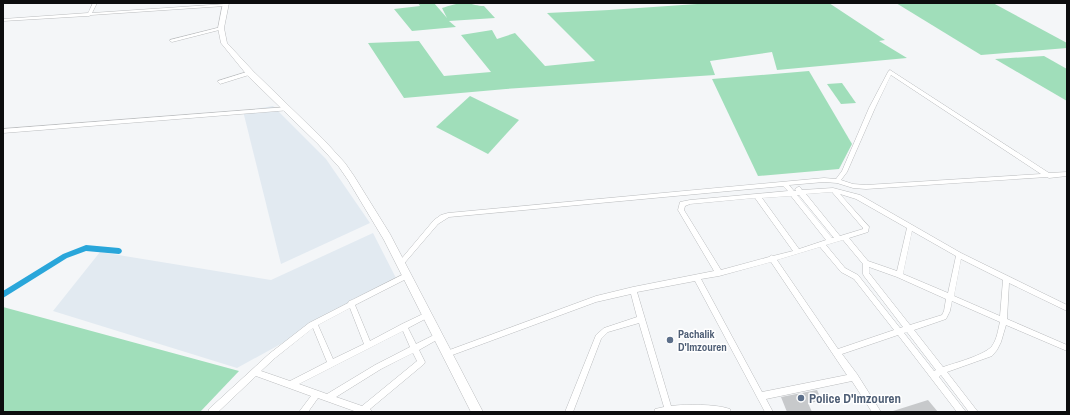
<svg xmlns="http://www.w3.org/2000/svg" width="1070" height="415" font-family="'Archivo Narrow',sans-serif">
<rect width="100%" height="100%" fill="#f4f6f8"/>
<g fill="#e2eaf1">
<polygon points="273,106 326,159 370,223 281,264 243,111"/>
<polygon points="373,233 397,280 237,368 53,311 100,252 271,280"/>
</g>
<g fill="#a0deba">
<path d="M418 3H434L447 18 442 8C450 6 459 2 468 3 473 4 477 6 484 6L495 18 449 21 456 27 412 31 394 9 420 6Z"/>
<polygon points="712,3 829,3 885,40 879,41 907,58 777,70 772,52 710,61 715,75 506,89 404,98 368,43 419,41 444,76 491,72 461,35 492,30 497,39 515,33 545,66 595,61 547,13 609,10"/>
<polygon points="896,3 993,3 1067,43 1067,48 981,55"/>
<polygon points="1044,56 1067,69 1067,101 995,59"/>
<polygon points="809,71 852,144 839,169 758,176 712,79"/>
<polygon points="842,83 856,103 841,104 827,84"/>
<polygon points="470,96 519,120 488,154 436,127"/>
<polygon points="3,307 239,371 200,412 3,412"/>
</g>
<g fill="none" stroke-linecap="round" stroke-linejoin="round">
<polygon fill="#29a6da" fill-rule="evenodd" points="86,245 119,248 121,249 122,251 121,253 119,254 86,251 67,258 3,298 3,291 63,254"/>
</g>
<g fill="#c7c9cb">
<polygon points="817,390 822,401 808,403 812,412 787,412 781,397"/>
<polygon points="928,400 938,412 893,412 893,411"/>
</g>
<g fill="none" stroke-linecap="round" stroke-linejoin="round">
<defs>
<g id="minor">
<polygon points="93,3 97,3 92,13 225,4 227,5 225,6 91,15 89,16 87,16 3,21 3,19 88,13"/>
<polygon points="221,27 223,27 223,29 172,42 170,41 170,40"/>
<path d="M890 70 1049 173 1067 172V176L1049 178 1047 177 866 189 853 188 837 183 824 182 789 185 794 191H796L795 189 798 187H800L802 190 833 188 860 195 961 253 1067 305V311L1009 283 1007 319 1067 345V351L1006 325 1001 342 997 350 992 356 947 372 978 412H969L941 375 939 377 966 412H957L898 335 842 354 857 374 881 412H872L852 381 766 399 773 412H765L695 281 637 292 671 406C685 404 716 404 730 409L731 412H654L655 409 664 407 639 323 608 332 601 339 573 412H565L596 335 604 328 637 317 631 294 596 302 447 357 444 356 443 354 444 352 596 296 633 287 714 271 678 210 680 202 690 200 788 191 783 186 449 217 438 224 402 266 400 267 398 266 397 264 434 220 441 215 448 213 824 178 836 179 842 171 869 108 888 72ZM891 75 1041 174 866 185 853 184 841 180 847 172 875 108ZM832 192 863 228V229L840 236 806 194ZM840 194 856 199 907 228 897 271 868 261 849 238 868 232 869 227ZM797 195H799L834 238H832ZM791 196 826 240 799 249 762 198ZM755 198 793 251 773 256 772 255 769 257 721 270 684 210 685 206 690 204ZM912 231 956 256 948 293 903 274ZM843 240 863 264V274L864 276 903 327 900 328 858 275 845 268 826 245ZM820 247 841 272 854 279 894 330 838 349 777 260ZM961 259 1003 280 1000 316 954 296ZM771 262 847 375 762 392 701 279 719 276ZM869 267 897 277 946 299 944 311 942 315 910 325 869 273ZM952 301 1000 322C998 330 997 339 992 346 985 355 955 363 943 367L914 330 946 319 950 311ZM907 332 936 370 934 371 904 333Z"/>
<polygon points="250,71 252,72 252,74 220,84 218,82 218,81"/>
<polygon points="288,107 291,109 290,110 3,133 3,129"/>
<path d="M406 273 408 274 409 276 408 278 355 305 370 341 402 324 427 312 429 313 430 315 429 317 408 328 416 344 438 333 440 334 442 336 440 338 419 350 425 362 424 364 370 409 372 412H357L318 398 308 412H299L311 396 256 376 218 412H208L209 409 269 354 309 323 348 303 349 301 352 300ZM350 308 364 344 333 359 318 325ZM313 328 327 362 290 381 261 371 275 358ZM403 331 410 347 375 365 327 394 299 384ZM413 353 417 361 362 406 336 397 381 369Z"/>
</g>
<polygon id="secondary" points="223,3 229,3 224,28 227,43 253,71 324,140 345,163 354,176 390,234 483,412 471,412 384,240 348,180 339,167 318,144 247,75 221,43 218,28"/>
</defs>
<use href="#minor" stroke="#bbbdbf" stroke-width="1"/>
<use href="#secondary" stroke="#bbbdbf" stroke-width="1"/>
<use href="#minor" fill="#fff" fill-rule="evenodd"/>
<use href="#secondary" fill="#fff" fill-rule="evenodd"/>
</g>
<g fill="#5c6f8a" stroke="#fff" stroke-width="1.5">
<circle cx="670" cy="340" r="4"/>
<circle cx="801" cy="398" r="4"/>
</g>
<g text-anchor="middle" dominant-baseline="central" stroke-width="3" stroke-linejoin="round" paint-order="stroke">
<g font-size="11" font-weight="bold" fill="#4e5e75" stroke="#fff" text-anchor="start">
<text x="678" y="334">Pachalik<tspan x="678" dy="13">D'Imzouren</tspan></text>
</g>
<g font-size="13" font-weight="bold" fill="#4e5e75" stroke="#fff" text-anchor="start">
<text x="809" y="398">Police D'Imzouren</text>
</g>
</g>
<rect width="1070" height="415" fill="none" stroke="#0c0d0e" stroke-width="8"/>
</svg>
